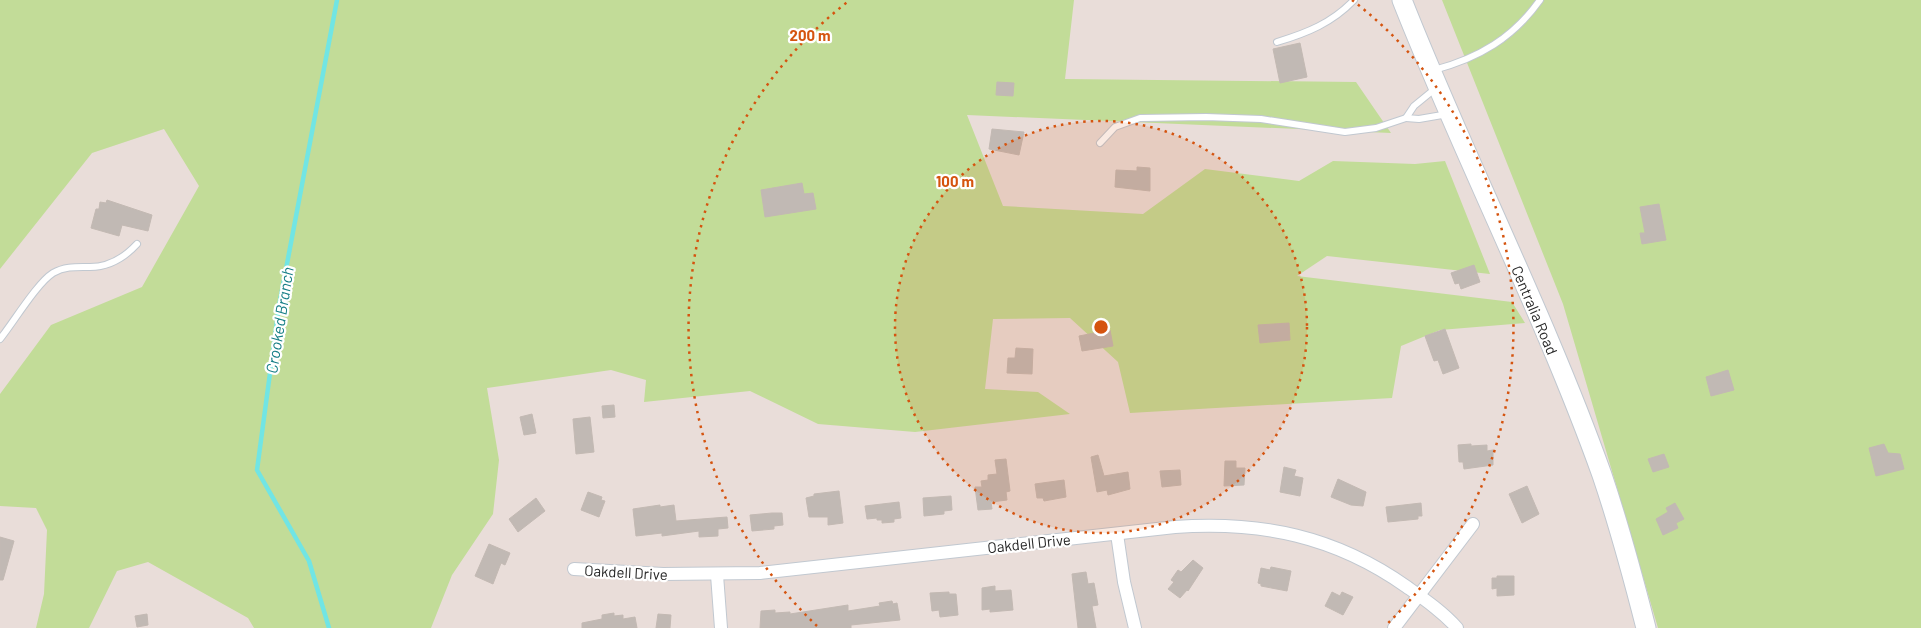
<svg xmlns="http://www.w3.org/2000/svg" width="1921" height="628" font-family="Barlow,sans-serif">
<rect width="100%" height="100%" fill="#e9ddd9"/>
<g fill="#c2dc98">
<polygon points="0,0 1074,0 1065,79 1356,82 1391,133 967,115 1003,206 1143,214 1205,169 1299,181 1333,161 1415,164 1445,161 1490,274 1327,256 1297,276 1512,302 1525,323 1440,330 1401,346 1392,398 1130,413 1118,362 1070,318 993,319 985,389 1038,392 1070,414 915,432 818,424 750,391 644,402 646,380 611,370 487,388 499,460 493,514 452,575 431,628 254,628 248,618 148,562 117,571 89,628 36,628 44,594 47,530 36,508 0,506 0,394 51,325 142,287 199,186 164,129 92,153 0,269"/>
<polygon points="1442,0 1921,0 1921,628 1658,628 1563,304"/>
</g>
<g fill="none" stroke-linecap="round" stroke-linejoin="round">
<polyline stroke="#71e5e4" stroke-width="4.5" points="329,628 309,561 257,470 279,306 337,0"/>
</g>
<g fill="#c1b9b4" stroke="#c3b9b3">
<polygon points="1300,43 1307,77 1280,83 1273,49"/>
<polygon points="997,82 1014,83 1013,96 996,95"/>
<polygon points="992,129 1024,132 1019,155 989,149"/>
<polygon points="1137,167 1150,168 1150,191 1115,187 1116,170 1137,171"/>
<polygon points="802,183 804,194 813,193 816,209 765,217 761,190"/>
<polygon points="107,200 152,215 148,231 122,225 119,236 91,228 96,209 99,209 100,202 106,203"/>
<polygon points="1659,204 1666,240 1642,244 1640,233 1645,233 1640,207"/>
<polygon points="1474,265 1480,282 1461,289 1459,283 1455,284 1451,273"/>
<polygon points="1289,323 1290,340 1260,343 1258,325"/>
<polygon points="1445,329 1459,368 1443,374 1438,360 1434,361 1425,336"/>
<polygon points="1110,330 1113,346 1082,351 1079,336"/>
<polygon points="1016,348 1033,349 1032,374 1007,373 1008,358 1015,358"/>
<polygon points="1728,370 1734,390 1711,396 1706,377"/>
<polygon points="614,405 615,417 603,418 602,406"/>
<polygon points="532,414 536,433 524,435 520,417"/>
<polygon points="590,417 594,452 576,454 573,419"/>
<polygon points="1471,444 1471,446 1487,445 1487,451 1493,450 1493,465 1464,469 1463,462 1459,462 1458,445"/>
<polygon points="1884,444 1888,453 1900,454 1904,469 1876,476 1869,448"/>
<polygon points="1664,454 1669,467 1653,472 1648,459"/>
<polygon points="1098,455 1104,476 1128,472 1130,489 1108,495 1107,490 1097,492 1091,457"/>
<polygon points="1006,459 1010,491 1006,492 1007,500 991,502 992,509 978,510 975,487 982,487 981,481 988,480 988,475 997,474 995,460"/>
<polygon points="1225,461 1236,461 1236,468 1245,468 1244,485 1224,486"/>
<polygon points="1284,467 1296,470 1294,476 1303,478 1300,496 1280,492"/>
<polygon points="1180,470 1181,485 1162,487 1160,471"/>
<polygon points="1338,479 1366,492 1363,506 1351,505 1331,497"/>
<polygon points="1064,480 1066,497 1044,501 1043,498 1037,498 1035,484"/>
<polygon points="1527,486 1539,514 1522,523 1509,494"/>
<polygon points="839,491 843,523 828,525 828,517 809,517 806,498 814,496 814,494"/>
<polygon points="588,492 602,497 601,500 605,501 599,517 581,510"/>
<polygon points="951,496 952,510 944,511 944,514 924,516 923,498"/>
<polygon points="536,498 545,511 518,532 509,519"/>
<polygon points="899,502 901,518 894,519 894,522 882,523 882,520 877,520 877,518 867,519 865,506"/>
<polygon points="1421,503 1422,516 1418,516 1418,519 1388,522 1386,507"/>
<polygon points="1675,503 1684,519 1676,523 1678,528 1663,535 1656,519 1668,512 1666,508"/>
<polygon points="660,505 660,507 674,505 676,521 727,517 728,528 718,529 718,536 699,537 699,531 662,536 662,533 636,536 633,509"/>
<polygon points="772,513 782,513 783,525 774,526 774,529 752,531 750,515"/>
<polygon points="0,537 14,541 3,580 0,580"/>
<polygon points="489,544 510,553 505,565 501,563 493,584 475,576"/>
<polygon points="1193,560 1203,568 1188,591 1187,590 1180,598 1168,589 1174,582 1171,580 1178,570 1181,572"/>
<polygon points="1271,567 1291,571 1287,591 1261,586 1261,584 1258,583 1261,568 1270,570"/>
<polygon points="1086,572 1088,584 1094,583 1098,605 1092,606 1096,628 1078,628 1072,574"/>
<polygon points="1497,576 1514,576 1514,595 1497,596 1497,588 1492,589 1492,578 1497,578"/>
<polygon points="995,586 995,591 1011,590 1013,610 990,612 990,609 982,610 982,588"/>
<polygon points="949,592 949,594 956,594 958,615 940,617 939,610 932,611 930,593"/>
<polygon points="1332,592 1340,596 1342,592 1353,597 1343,615 1325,606"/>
<polygon points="892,601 893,604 897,603 900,620 851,625 851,628 760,628 761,611 775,610 775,613 790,612 790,614 848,605 848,611 880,606 879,603"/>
<polygon points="614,613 614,616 623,615 623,619 635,617 637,628 582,628 582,623 602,619 602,615"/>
<polygon points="147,614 148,625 137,627 135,616"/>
<polygon points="658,614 671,615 670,628 656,628"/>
</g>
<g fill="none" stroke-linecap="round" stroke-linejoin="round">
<defs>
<g id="lane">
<path d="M1277 42C1307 33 1332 23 1354 0"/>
<path d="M1434 70C1479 58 1513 38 1540 0"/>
<polyline points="1436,88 1414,106 1406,118 1419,119 1448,114"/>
<polyline points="1100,143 1115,127 1140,118 1206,117 1261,119 1345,132 1376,128 1406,118"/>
<path d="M0 339C13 323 37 283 53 273 65 266 77 267 90 267 109 267 125 257 137 244"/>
</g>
<g id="street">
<polyline points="1117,534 1124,582 1135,628"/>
<path d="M574 569 663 574 760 573 1175 527C1261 521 1335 536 1407 587 1424 599 1443 612 1457 628"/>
<polyline points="717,575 721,628"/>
<polyline points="1394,628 1473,524"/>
</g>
<path id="secondary" d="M1402 0C1465 160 1544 313 1602 475 1619 525 1633 577 1646 628"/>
</defs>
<use href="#lane" stroke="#c1c8d0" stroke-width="8"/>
<use href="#street" stroke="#c1c8d0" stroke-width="14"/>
<use href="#secondary" stroke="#c1c8d0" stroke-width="21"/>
<use href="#lane" stroke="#fff" stroke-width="6"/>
<use href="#street" stroke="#fff" stroke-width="12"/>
<use href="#secondary" stroke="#fff" stroke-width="19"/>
</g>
<circle cx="1101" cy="327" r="206" fill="#d5540f" fill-opacity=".12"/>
<g fill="none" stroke="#d5540f" stroke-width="2.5" stroke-dasharray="2.5 5">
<circle cx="1101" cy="327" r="206"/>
<path d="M817 626A412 412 0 0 1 850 0M1352 0A412 412 0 0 1 1385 626"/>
</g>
<g text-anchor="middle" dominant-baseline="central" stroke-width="4.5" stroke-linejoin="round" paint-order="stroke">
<g font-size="15" fill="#272727" stroke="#fff">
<text transform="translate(1535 310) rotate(67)">Centralia Road</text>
<text transform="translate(1029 543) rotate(-6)">Oakdell Drive</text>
<text transform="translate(626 572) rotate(3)">Oakdell Drive</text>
</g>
<g font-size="16" font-style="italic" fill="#157e86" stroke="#fff">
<text transform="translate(279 320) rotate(-81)">Crooked Branch</text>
</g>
</g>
<circle cx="1101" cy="327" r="8" fill="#d5540f" stroke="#fff" stroke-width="2.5"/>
<g font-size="15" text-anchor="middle" font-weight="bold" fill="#d5540f" stroke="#fff" stroke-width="4.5" stroke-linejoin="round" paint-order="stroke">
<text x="810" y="41">200 m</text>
<text x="955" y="187">100 m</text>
</g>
</svg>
